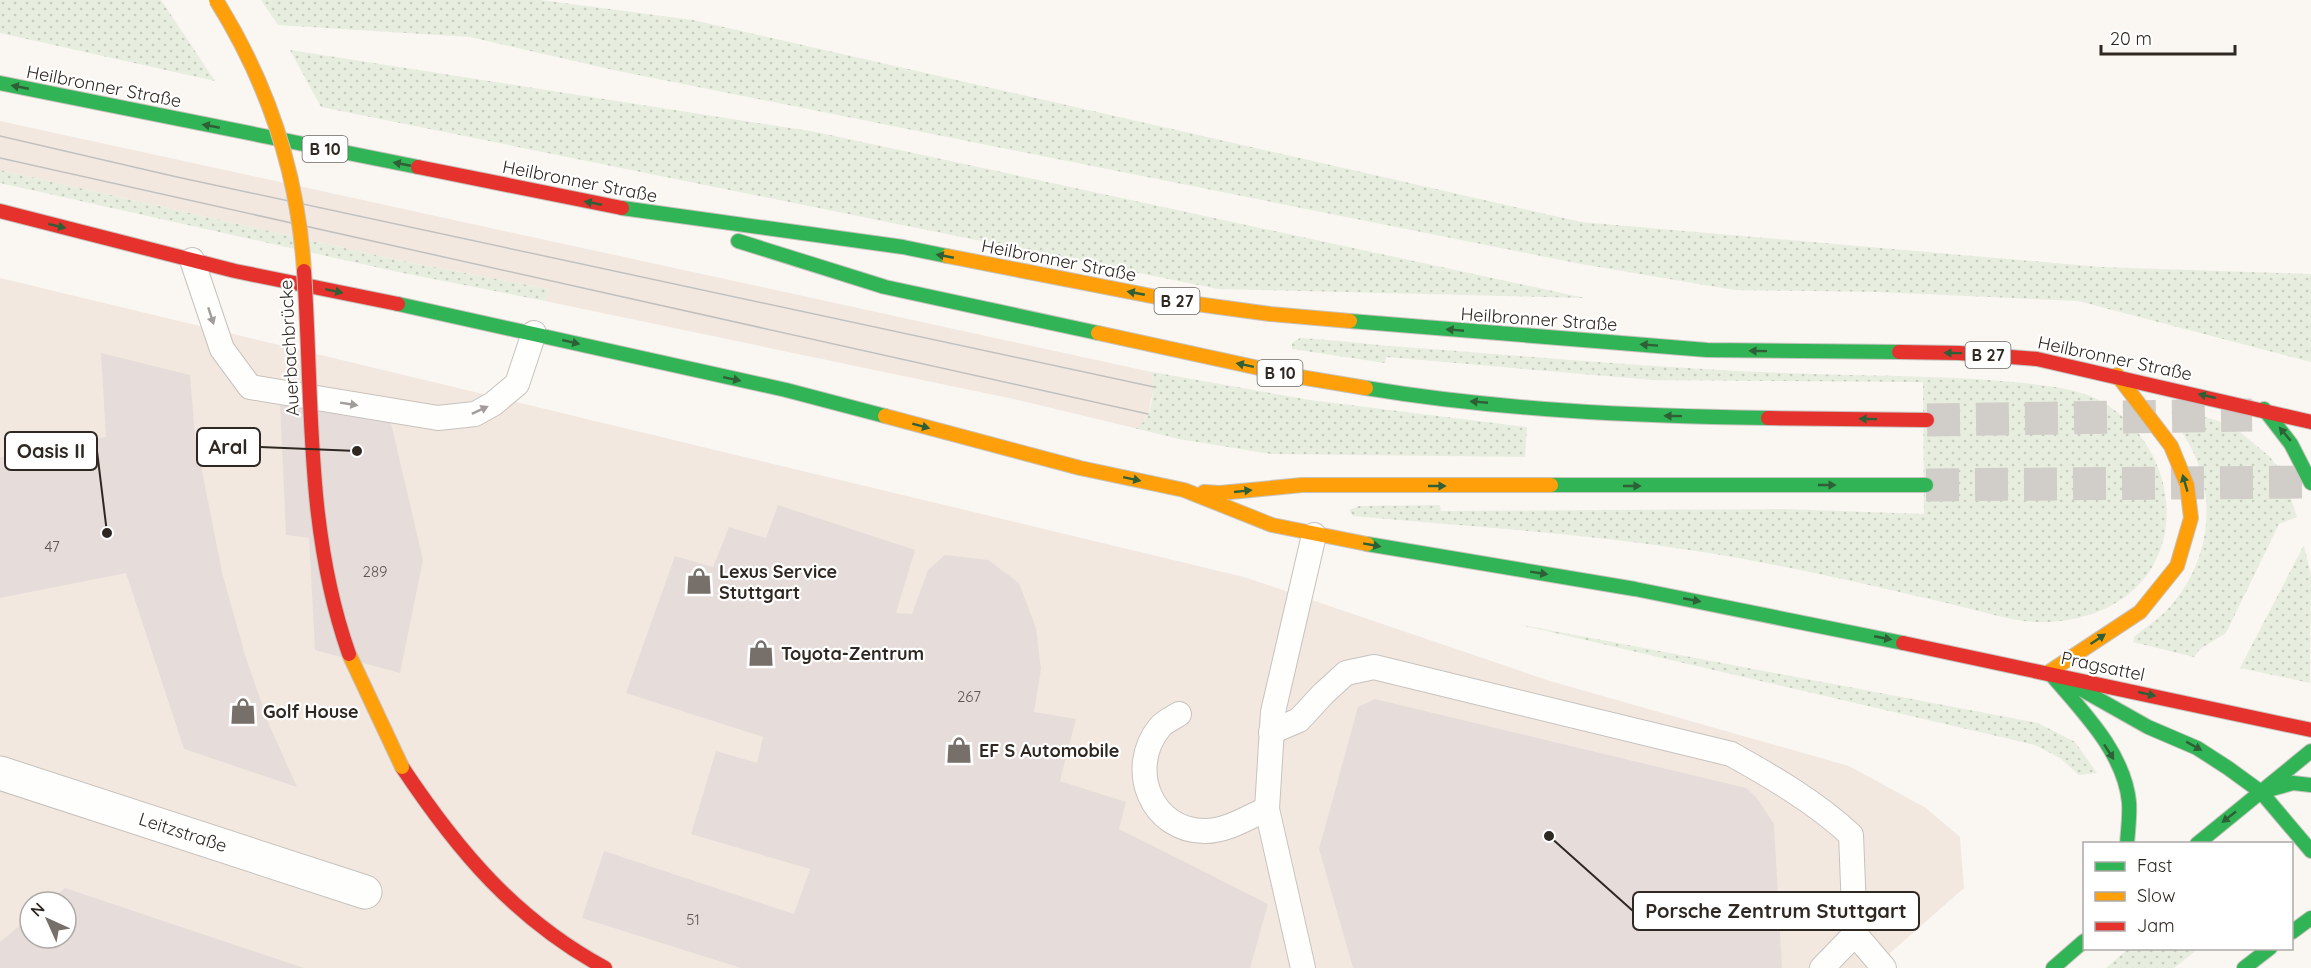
<svg xmlns="http://www.w3.org/2000/svg" width="2311" height="968" font-family="Quicksand,sans-serif">
<defs>
<pattern id="grass-dots" width="8" height="8" patternUnits="userSpaceOnUse" patternTransform="scale(1.5)"><rect width="8" height="8" fill="#e8eedf"/><path d="M2 2h.1M6 6h.1" fill="none" stroke="#c7ccbf" stroke-width="1.8" stroke-linecap="round"/></pattern>
</defs>
<rect width="100%" height="100%" fill="#faf6f2"/>
<g fill="#f3e8e0" fill-rule="evenodd">
<polygon points="0,121 1147,371 1152,374 1154,387 1148,414 1140,427 1134,428 1018,400 545,301 549,289 402,261 0,170"/>
<path d="M0 278 1244 577 1550 681 1849 766 1926 808 1960 837 1964 888 1873 968H0ZM30 902H66V938H30Z"/>
</g>
<g fill="url(#grass-dots)">
<polygon points="0,0 161,0 215,81 0,33"/>
<polygon points="261,0 541,0 693,20 1581,222 2100,267 2311,274 2311,362 2078,301 1878,292 1734,290 1581,264 613,70 470,37 278,25"/>
<polygon points="290,50 816,132 1585,298 1218,289 321,107"/>
<polygon points="0,170 402,261 549,289 545,301 398,272 0,183"/>
<path d="M1300 338C1340 340 1380 346 1419 348 1550 358 1681 370 1813 374 1880 376 1947 376 2014 382 2041 385 2070 387 2095 398 2156 428 2188 508 2151 569 2129 604 2089 620 2049 622 2017 624 1982 611 1951 604 1882 588 1814 572 1744 559 1615 535 1484 528 1353 516L1349 510 1359 506 1440 505 1441 511 1785 509 1924 514 1923 382 1653 380 1386 357 1385 363 1292 349V343Z"/>
<path d="M1147 371 1310 400 1527 427 1525 457 1271 454 1179 439 1134 428C1152 424 1155 390 1152 374Z"/>
<path d="M2177 408 2218 421 2240 432 2269 456 2282 472 2297 517 2279 524 2226 633 2200 649 2194 657 2133 642 2134 637C2144 628 2156 621 2166 611 2205 570 2217 513 2197 461 2191 443 2178 429 2171 412Z"/>
<polygon points="2304,545 2311,576 2310,683 2240,668"/>
<polygon points="1517,624 2038,723 2075,742 2097,773 2079,775 2060,758 2035,745"/>
<polygon points="2129,948 2198,948 2198,949 2174,968 2106,968"/>
</g>
<g fill="#e6ddda">
<polygon points="101,353 190,375 195,435 222,572 245,655 268,722 297,787 184,749 126,573 0,598 0,457 106,437"/>
<polygon points="280,405 390,419 423,560 400,673 315,650 309,538 286,535"/>
<polygon points="778,505 915,550 896,613 912,614 928,570 945,555 988,560 1019,583 1036,628 1041,669 1034,712 1076,719 1060,781 1126,802 1119,829 1268,904 1250,968 741,968 582,918 604,851 794,914 810,869 691,834 716,751 757,763 763,737 626,693 675,556 713,567 729,527 766,538"/>
<polygon points="1375,699 1746,788 1756,797 1774,824 1782,968 1353,968 1319,849 1358,707"/>
<polygon points="65,888 304,968 0,968 0,942 30,917 30,938 66,938 66,902 48,902"/>
</g>
<g fill="none" stroke-linecap="round" stroke-linejoin="round">
<g stroke="#d1cdc8" stroke-width="33" stroke-dasharray="33 16" stroke-linecap="butt">
<polyline points="1927,420 2252,415"/>
<polyline points="1926,485 2311,482"/>
</g>
<defs>
<g id="lane">
<polyline points="192,260 222,349 250,387 438,418 475,414 493,404 517,384 534,333"/>
<path d="M1179 714C1173 718 1164 722 1160 727 1126 768 1151 832 1206 831 1227 831 1248 817 1267 809"/>
<path d="M1271 732 1299 720 1323 694 1346 673 1374 667 1731 754C1774 778 1815 802 1851 835L1855 934 1822 968"/>
<polyline points="1855,934 1884,968"/>
<polyline points="1303,968 1267,809 1273,712 1314,535"/>
</g>
<polyline id="street" points="0,773 365,892"/>
<g id="fast">
<polyline points="0,83 418,167"/>
<polyline points="622,208 903,247 947,256"/>
<polyline points="738,241 885,287 1098,333"/>
<polyline points="398,304 786,390 885,416"/>
<polyline points="1350,321 1707,350 1899,352"/>
<path d="M1366 388C1498 410 1634 416 1768 418"/>
<polyline points="2264,409 2291,444 2311,483"/>
<polyline points="1551,485 1926,485"/>
<polyline points="1367,544 1635,589 1903,643"/>
<path d="M2049 672C2080 709 2124 751 2129 802 2130 816 2128 830 2127 844"/>
<polyline points="2061,678 2148,727 2197,748 2228,768 2261,792 2311,851"/>
<polyline points="2261,792 2293,783 2311,785"/>
<polyline points="2197,844 2311,751"/>
<polyline points="2292,932 2311,918"/>
<polyline points="2053,968 2084,941"/>
<polyline points="2244,968 2270,948"/>
</g>
<g id="slow">
<polyline points="947,256 1182,302 1270,314 1350,321"/>
<polyline points="1098,333 1300,377 1366,388"/>
<polyline points="885,416 1080,468 1184,490 1272,525 1367,544"/>
<polyline points="1204,492 1220,493 1302,485 1551,485"/>
<polyline points="2049,672 2140,612 2177,566 2191,518 2187,485 2171,446 2117,375"/>
</g>
<g id="jam">
<polyline points="418,167 622,208"/>
<polyline points="0,211 235,271 398,304"/>
<polyline points="1899,352 1959,353 2037,359 2311,422"/>
<polyline points="1768,418 1927,420"/>
<polyline points="1903,643 2311,730"/>
<path d="M402 767C458 851 515 919 605 968"/>
</g>
</defs>
<use href="#lane" stroke="#c7c2bd" stroke-width="26"/>
<use href="#street" stroke="#c7c2bd" stroke-width="35"/>
<use href="#fast" stroke="#c7c2bd" stroke-width="16"/>
<use href="#slow" stroke="#c7c2bd" stroke-width="16"/>
<use href="#jam" stroke="#c7c2bd" stroke-width="16"/>
<use href="#lane" stroke="#fefefd" stroke-width="24"/>
<use href="#street" stroke="#fefefd" stroke-width="33"/>
<use href="#fast" stroke="#30b455" stroke-width="14"/>
<use href="#slow" stroke="#ff9f0a" stroke-width="14"/>
<use href="#jam" stroke="#e5322d" stroke-width="14"/>
<g stroke="#c1c0be" stroke-width="1.5">
<polyline points="0,136 177,177 1154,387"/>
<polyline points="0,158 1148,414"/>
</g>
<defs>
<g id="slow-bridge">
<path d="M216 0C268 83 298 174 304 271"/>
<polyline points="349,654 402,767"/>
</g>
<path id="jam-bridge" d="M304 271C313 400 305 530 349 654"/>
</defs>
<use href="#slow-bridge" stroke="#c7c2bd" stroke-width="16" stroke-linecap="butt"/>
<use href="#jam-bridge" stroke="#c7c2bd" stroke-width="16" stroke-linecap="butt"/>
<use href="#slow-bridge" stroke="#ff9f0a" stroke-width="14"/>
<use href="#jam-bridge" stroke="#e5322d" stroke-width="14"/>
</g>
<defs><path id="oneway-solid" d="M-6-.8H1V-3.2L6.5 0L1 3.2V.8H-6Z" transform="scale(1.5)"/></defs>
<g fill="#2f5f36">
<use href="#oneway-solid" transform="translate(20 87) rotate(-169)"/>
<use href="#oneway-solid" transform="translate(211 126) rotate(-169)"/>
<use href="#oneway-solid" transform="translate(402 164) rotate(-169)"/>
<use href="#oneway-solid" transform="translate(593 203) rotate(-169)"/>
<use href="#oneway-solid" transform="translate(57 226) rotate(14)"/>
<use href="#oneway-solid" transform="translate(945 256) rotate(-169)"/>
<use href="#oneway-solid" transform="translate(334 291) rotate(12)"/>
<use href="#oneway-solid" transform="translate(1136 293) rotate(-169)"/>
<use href="#oneway-solid" transform="translate(1455 330) rotate(-175)"/>
<use href="#oneway-solid" transform="translate(571 342) rotate(13)"/>
<use href="#oneway-solid" transform="translate(1649 345) rotate(-176)"/>
<use href="#oneway-solid" transform="translate(1758 351) rotate(-179)"/>
<use href="#oneway-solid" transform="translate(1953 353) rotate(-179)"/>
<use href="#oneway-solid" transform="translate(1245 365) rotate(-168)"/>
<use href="#oneway-solid" transform="translate(732 379) rotate(12)"/>
<use href="#oneway-solid" transform="translate(2207 396) rotate(-167)"/>
<use href="#oneway-solid" transform="translate(1479 402) rotate(-175)"/>
<use href="#oneway-solid" transform="translate(1673 416) rotate(-179)"/>
<use href="#oneway-solid" transform="translate(1868 419) rotate(-179)"/>
<use href="#oneway-solid" transform="translate(921 426) rotate(15)"/>
<use href="#oneway-solid" transform="translate(2285 434) rotate(-130)"/>
<use href="#oneway-solid" transform="translate(1132 479) rotate(12)"/>
<use href="#oneway-solid" transform="translate(2185 483) rotate(-106)"/>
<use href="#oneway-solid" transform="translate(1827 485)"/>
<use href="#oneway-solid" transform="translate(1437 486)"/>
<use href="#oneway-solid" transform="translate(1632 486)"/>
<use href="#oneway-solid" transform="translate(1243 491) rotate(-6)"/>
<use href="#oneway-solid" transform="translate(1372 545) rotate(10)"/>
<use href="#oneway-solid" transform="translate(1539 573) rotate(9)"/>
<use href="#oneway-solid" transform="translate(1692 600) rotate(11)"/>
<use href="#oneway-solid" transform="translate(1883 638) rotate(11)"/>
<use href="#oneway-solid" transform="translate(2098 639) rotate(-34)"/>
<use href="#oneway-solid" transform="translate(2147 694) rotate(13)"/>
<use href="#oneway-solid" transform="translate(2194 746) rotate(29)"/>
<use href="#oneway-solid" transform="translate(2109 752) rotate(57)"/>
<use href="#oneway-solid" transform="translate(2229 817) rotate(142)"/>
</g>
<g fill="#a19d9a">
<use href="#oneway-solid" transform="translate(211 316) rotate(72)"/>
<use href="#oneway-solid" transform="translate(349 404) rotate(9)"/>
<use href="#oneway-solid" transform="translate(480 410) rotate(-25)"/>
</g>
<defs>
<symbol id="shop-bare" viewBox="-9 -9 18 18"><path d="M-5-2.5h2.3a2.7 3.5 0 0 1 5.4 0H5L5.5 6h-11ZM-1.5-2.5h3a1.5 2.3 0 0 0-3 0Z" fill="#766f6a" stroke="#fff" stroke-width="2.5" paint-order="stroke"/></symbol>
</defs>
<g fill-rule="evenodd">
<use href="#shop-bare" x="680" y="562" width="38" height="38"/>
<use href="#shop-bare" x="742" y="634" width="38" height="38"/>
<use href="#shop-bare" x="224" y="692" width="38" height="38"/>
<use href="#shop-bare" x="940" y="731" width="38" height="38"/>
</g>
<g text-anchor="middle" dominant-baseline="central" stroke-width="4.5" stroke-linejoin="round" paint-order="stroke">
<g font-size="15" fill="#5f5651">
<text x="52" y="546">47</text>
<text x="375" y="571">289</text>
<text x="969" y="696">267</text>
<text x="693" y="919">51</text>
</g>
<g fill="#fff" stroke="#6d6864" stroke-width="1.5">
<rect x="302.5" y="136" width="45" height="26" rx="4.5"/>
<rect x="1154.5" y="288" width="45" height="26" rx="4.5"/>
<rect x="1965.5" y="342" width="45" height="26" rx="4.5"/>
<rect x="1257.5" y="360" width="45" height="26" rx="4.5"/>
</g>
<g font-size="16" font-weight="bold" fill="#2f2721">
<text x="325" y="149">B 10</text>
<text x="1177" y="301">B 27</text>
<text x="1988" y="355">B 27</text>
<text x="1280" y="373">B 10</text>
</g>
<g font-size="18" fill="#2f2721" stroke="#fff">
<text transform="translate(104 86) rotate(11)">Heilbronner Straße</text>
<text transform="translate(580 181) rotate(11)">Heilbronner Straße</text>
<text transform="translate(1059 260) rotate(11)">Heilbronner Straße</text>
<text transform="translate(1539 319) rotate(4)">Heilbronner Straße</text>
<text transform="translate(289 348) rotate(-93)">Auerbachbrücke</text>
<text transform="translate(2115 358) rotate(12)">Heilbronner Straße</text>
<text transform="translate(2103 666) rotate(12)">Pragsattel</text>
<text transform="translate(183 832) rotate(18)">Leitzstraße</text>
</g>
<g font-size="18" font-weight="bold" fill="#2f2721" stroke="#fff" text-anchor="start">
<text x="719" y="571">Lexus Service<tspan x="719" dy="21">Stuttgart</tspan></text>
<text x="781" y="653">Toyota-Zentrum</text>
<text x="263" y="711">Golf House</text>
<text x="979" y="750">EF S Automobile</text>
</g>
</g>
<path fill="none" stroke="#2f2721" stroke-width="2" d="M357 451L260 447M107 533L97 451M1549 836L1633 911"/>
<g fill="#2f2721" stroke="#fff" stroke-width="2">
<circle cx="357" cy="451" r="6"/>
<circle cx="107" cy="533" r="6"/>
<circle cx="1549" cy="836" r="6"/>
</g>
<g fill="#fff" stroke="#2f2721" stroke-width="2">
<rect x="197" y="428" width="63" height="38" rx="6"/>
<rect x="5" y="432" width="92" height="38" rx="6"/>
<rect x="1633" y="892" width="286" height="38" rx="6"/>
</g>
<g font-size="20" text-anchor="middle" font-weight="bold" fill="#2f2721">
<text x="228" y="454">Aral</text>
<text x="51" y="458">Oasis II</text>
<text x="1776" y="918">Porsche Zentrum Stuttgart</text>
</g>
<rect x="2083" y="842" width="210" height="108" fill="#ffffff" stroke="#aca9a6" stroke-width="1.5"/>
<rect x="2095" y="862" width="30" height="9" fill="#30b455" stroke="#aca9a6" stroke-width="1.5"/>
<text x="2137" y="872" font-size="18" fill="#2f2721">Fast</text>
<rect x="2095" y="892" width="30" height="9" fill="#ff9f0a" stroke="#aca9a6" stroke-width="1.5"/>
<text x="2137" y="902" font-size="18" fill="#2f2721">Slow</text>
<rect x="2095" y="922" width="30" height="9" fill="#e5322d" stroke="#aca9a6" stroke-width="1.5"/>
<text x="2137" y="932" font-size="18" fill="#2f2721">Jam</text>
<g transform="translate(48 920) rotate(315)"><circle r="28" fill="#ffffff" stroke="#aca9a6" stroke-width="1.5"/>
<path d="M0-4.5L10 22L0 15L-10 22Z" fill="#766f6a"/>
<text y="-9" font-size="16" font-weight="bold" text-anchor="middle" fill="#2f2721">N</text>
</g>
<path d="M2101 45v9h134v-9" fill="none" stroke="#2f2721" stroke-width="3"/>
<text x="2110" y="45" font-size="18" fill="#2f2721" stroke="#ffffff" stroke-width="4.5" paint-order="stroke">20 m</text>
</svg>
